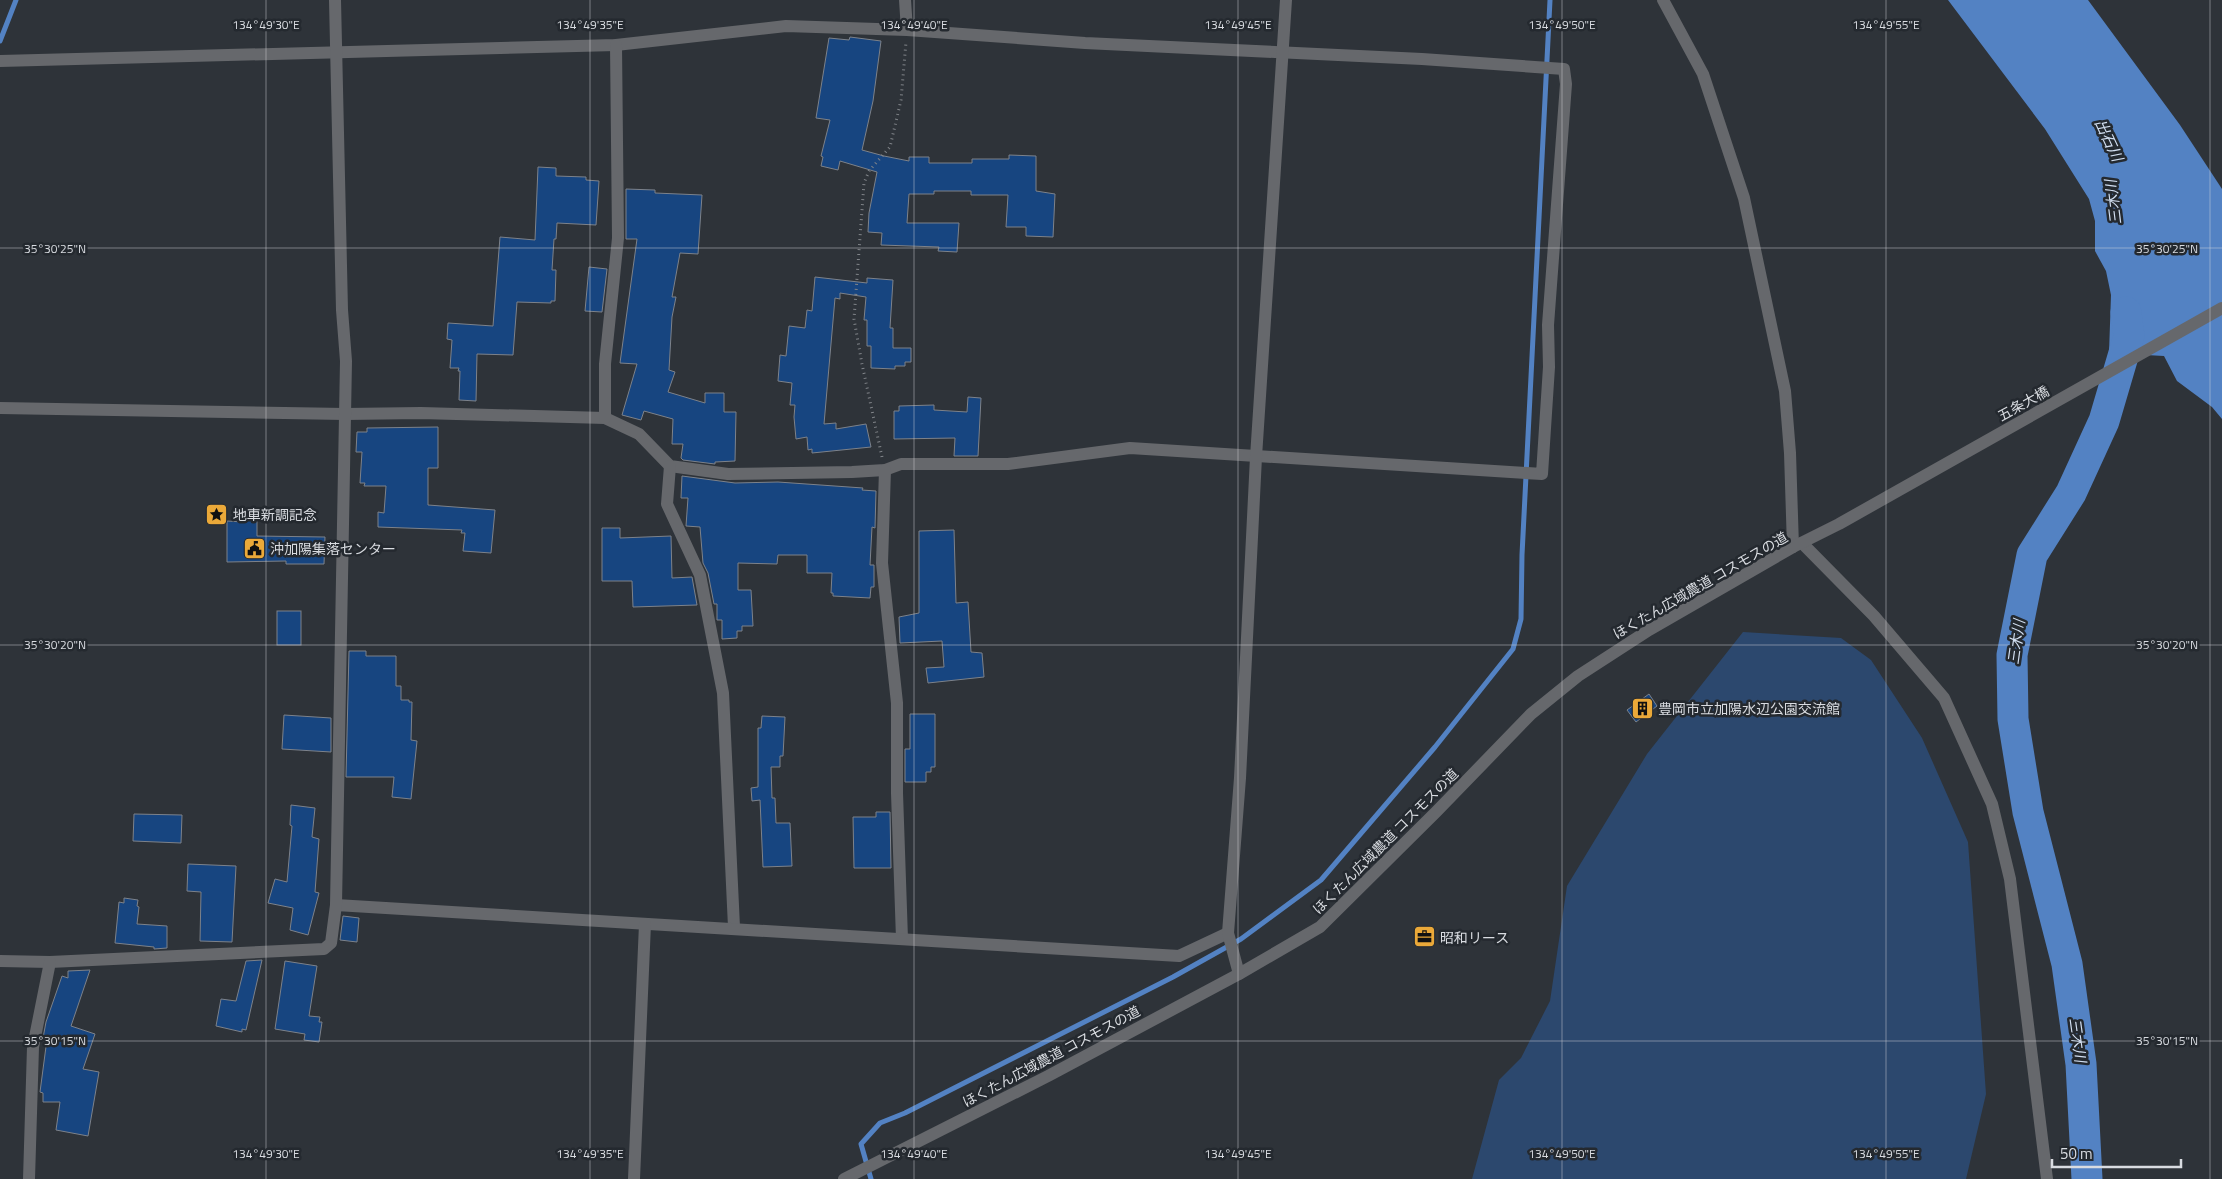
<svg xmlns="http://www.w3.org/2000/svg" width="2222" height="1179" font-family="'Titillium Web','Noto Sans JP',sans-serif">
<rect width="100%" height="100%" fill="#2e3339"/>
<polygon fill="#2c486e" points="1743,632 1841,638 1871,660 1922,738 1968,842 1986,1094 1966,1179 1472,1179 1499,1080 1521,1058 1550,1001 1567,886 1647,754"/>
<polygon fill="#5382c3" points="1948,0 2088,0 2180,125 2222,189 2222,419 2212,407 2177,381 2164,356 2109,353 2111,295 2106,271 2095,251 2095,221 2089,199 2045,129"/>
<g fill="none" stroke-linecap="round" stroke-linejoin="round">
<g stroke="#5382c3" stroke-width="5">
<polyline points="0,41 16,0"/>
<polyline points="871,1179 861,1144 880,1123 905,1113 1173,977 1241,939 1321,880 1435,747 1513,649 1521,619 1522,555 1550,0"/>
</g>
<polyline stroke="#5382c3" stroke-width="31" points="2087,1179 2081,1064 2067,964 2028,812 2013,719 2012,655 2032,555 2071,493 2104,421 2129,336 2126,312"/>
</g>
<g fill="#174580" stroke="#7d828a">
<polygon points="850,37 881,41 873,101 862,150 884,156 909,161 909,157 929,157 929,163 972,163 972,159 1009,159 1009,155 1036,156 1036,191 1055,194 1053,237 1026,236 1026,227 1006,227 1008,195 971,195 971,191 934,191 934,194 909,194 907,223 959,223 957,252 938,251 939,247 881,245 882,233 868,232 869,213 877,172 840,161 838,170 821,166 823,157 821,156 830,120 816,118 829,38 849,40"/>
<polygon points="538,167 556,168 556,176 586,177 586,180 599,181 596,225 557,223 556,239 554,239 552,270 556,270 555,301 551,301 551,303 517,302 513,355 477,354 476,401 459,400 460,371 458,371 459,368 450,368 452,340 447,339 448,323 493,326 500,237 535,240"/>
<polygon points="626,189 655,190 655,193 702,195 698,254 680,253 672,297 676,297 672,317 669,370 675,372 668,392 705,403 705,393 724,393 724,412 736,412 735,461 715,462 715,464 683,460 681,458 683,444 672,444 673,419 644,411 641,420 622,415 637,364 620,363 637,239 626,239"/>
<polygon points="589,267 607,269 602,312 585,311"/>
<polygon points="815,277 867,283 867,278 893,280 890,328 893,328 893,348 911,348 911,362 905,362 905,366 895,366 895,369 871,368 871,346 867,346 867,320 864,320 866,297 840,293 840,299 835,298 824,424 836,423 836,429 866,424 871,447 812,453 812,449 808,450 807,437 796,439 794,417 795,405 790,405 792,383 778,381 780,355 786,356 789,326 805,328 807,310 812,311"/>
<polygon points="968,397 981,398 978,456 954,456 955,438 894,439 894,411 899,411 899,406 934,405 934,410 967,412"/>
<polygon points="438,427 438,468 428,468 428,505 495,510 491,553 463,551 465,533 461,533 462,530 378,527 378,512 384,513 386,486 364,486 365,483 360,483 362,452 356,452 357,432 367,432 367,428"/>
<polygon points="682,476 735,483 778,482 863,488 862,490 876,491 875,528 872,527 870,565 874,565 874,587 871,587 870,598 833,596 833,593 831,593 832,573 807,573 807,555 778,555 777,564 738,563 738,590 751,590 753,626 742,626 742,631 737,631 737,638 722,639 722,620 717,620 717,604 714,604 708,573 703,563 700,527 686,526 688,498 681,498"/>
<polygon points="243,518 257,518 257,536 325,537 324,564 286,564 286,561 227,562 227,521 243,522"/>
<polygon points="602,528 620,528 620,538 671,536 672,578 692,577 697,605 633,607 632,581 602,581"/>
<polygon points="954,530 956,603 968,602 971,652 982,653 984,677 928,683 926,668 944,667 942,641 900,643 899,617 919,613 919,531"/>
<rect x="277" y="611" width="24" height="34"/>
<polygon points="349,651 366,651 366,656 396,656 396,686 401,686 401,700 409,700 409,702 412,702 411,740 417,741 411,799 392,797 394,777 346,777"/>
<polygon points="1649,694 1657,706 1636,722 1627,710"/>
<polygon points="910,714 935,714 935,767 931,767 931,772 926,772 926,782 905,782 905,749 910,749"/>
<polygon points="284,715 331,718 331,752 282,749"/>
<polygon points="762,716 785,717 783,756 780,756 780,767 771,767 772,798 775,798 776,823 790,823 792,866 763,867 760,800 752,801 751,788 758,787 758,728 761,728"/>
<polygon points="291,805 315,808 312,837 319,839 315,892 319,893 308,935 290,930 293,908 268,903 275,879 287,882 292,826 290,825"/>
<polygon points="876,812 890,812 891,868 854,868 853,817 876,817"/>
<polygon points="134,814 182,815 181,843 133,841"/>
<polygon points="188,864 236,866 232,942 200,941 201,892 187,891"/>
<polygon points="124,898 138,900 137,906 139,907 137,924 167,926 167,948 154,949 154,947 115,943 119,902 124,903"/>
<polygon points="343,916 359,918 357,942 340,940"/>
<polygon points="262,960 246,1030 242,1029 242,1032 216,1026 221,999 236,1001 246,961"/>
<polygon points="285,961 317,966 309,1016 320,1017 319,1022 322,1022 319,1042 304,1040 305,1034 275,1029"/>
<polygon points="90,970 71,1026 95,1034 83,1069 99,1072 88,1136 56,1130 60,1102 43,1102 43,1093 40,1092 47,1039 43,1038 46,1022 62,976 68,978 68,971"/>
</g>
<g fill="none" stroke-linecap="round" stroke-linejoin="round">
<polyline stroke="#808489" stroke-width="3" stroke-dasharray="1 4" stroke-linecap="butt" points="882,457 862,364 854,319 864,183 869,171 890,147 901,100 906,42"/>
<g stroke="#66686c" stroke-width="12">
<polyline points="905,0 907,30"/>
<polyline points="1663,0 1703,74 1744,198 1785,391 1790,453 1793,547"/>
<polyline points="0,61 616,45 786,26 907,30 1085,43 1422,59 1564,69 1566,84 1548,325 1549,367 1542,474 1130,448 1008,464 901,464 885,470 852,472 728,474 670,466 639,434 605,418 421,413 345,414 0,408"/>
<polyline points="605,418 605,364 618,238 616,45"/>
<polyline points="670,466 667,504 700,575 723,693 734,927"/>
<polyline points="885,470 882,563 897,703 897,793 902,939"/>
<polyline points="1802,543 1874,616 1944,698 1992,804 2010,879 2047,1179"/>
<polyline points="336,905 1179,956 1228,933"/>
<polyline points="0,961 50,962 324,949 331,943 336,905 346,361 342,310 335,0"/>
<polyline points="1239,974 1228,933 1240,778 1256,457 1286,0"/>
<polyline points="29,1179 33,1047 50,962"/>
<polyline points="634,1179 645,924"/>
</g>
<polyline stroke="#66686c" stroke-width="12" points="844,1179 1048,1076 1239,974 1320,927 1436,812 1531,714 1578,676 1649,630 1793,547 1839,524 2222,308"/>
</g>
<path fill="none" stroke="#d9dce1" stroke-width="1" stroke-opacity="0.45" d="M266 0V1179M590 0V1179M914 0V1179M1238 0V1179M1562 0V1179M1886 0V1179M2210 0V1179M0 248H2222M0 645H2222M0 1041H2222"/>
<defs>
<symbol id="sight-square" viewBox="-11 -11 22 22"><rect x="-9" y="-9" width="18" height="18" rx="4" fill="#eba939" stroke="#24292f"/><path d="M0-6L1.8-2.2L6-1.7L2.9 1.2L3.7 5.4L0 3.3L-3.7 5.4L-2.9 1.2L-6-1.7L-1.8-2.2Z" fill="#111"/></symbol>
<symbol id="civic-square" viewBox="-11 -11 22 22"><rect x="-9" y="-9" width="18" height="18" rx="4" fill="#eba939" stroke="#24292f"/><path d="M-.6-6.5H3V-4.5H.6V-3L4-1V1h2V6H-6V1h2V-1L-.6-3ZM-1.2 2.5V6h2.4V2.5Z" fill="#111"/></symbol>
<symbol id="building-square" viewBox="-11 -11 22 22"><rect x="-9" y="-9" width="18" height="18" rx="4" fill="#eba939" stroke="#24292f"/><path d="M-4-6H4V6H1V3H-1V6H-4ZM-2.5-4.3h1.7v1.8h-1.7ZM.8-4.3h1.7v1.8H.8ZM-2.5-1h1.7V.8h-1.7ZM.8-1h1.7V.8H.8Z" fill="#111"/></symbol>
<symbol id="office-square" viewBox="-11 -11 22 22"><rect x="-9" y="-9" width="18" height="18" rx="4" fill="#eba939" stroke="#24292f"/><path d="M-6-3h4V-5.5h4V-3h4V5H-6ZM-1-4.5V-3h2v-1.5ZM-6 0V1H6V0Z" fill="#111"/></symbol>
</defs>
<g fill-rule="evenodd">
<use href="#sight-square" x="204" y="502" width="25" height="25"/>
<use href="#civic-square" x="242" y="536" width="25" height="25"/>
<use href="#building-square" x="1630" y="696" width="25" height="25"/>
<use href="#office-square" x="1412" y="924" width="25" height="25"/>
</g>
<g text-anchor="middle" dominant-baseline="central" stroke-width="5" stroke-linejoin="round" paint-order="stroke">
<g font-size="14" fill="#d9dce1" stroke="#24292f">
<text transform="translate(2023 403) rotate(-29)">五条大橋</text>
<text transform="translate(1700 585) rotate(-30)">ほくたん広域農道 コスモスの道</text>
<text transform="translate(1385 841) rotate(-45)">ほくたん広域農道 コスモスの道</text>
<text transform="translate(1051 1056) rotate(-28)">ほくたん広域農道 コスモスの道</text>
</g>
<g font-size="14" fill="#d9dce1" stroke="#24292f" text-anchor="start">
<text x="233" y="514">地車新調記念</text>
<text x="270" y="548">沖加陽集落センター</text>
<text x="1658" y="708">豊岡市立加陽水辺公園交流館</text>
<text x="1440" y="937">昭和リース</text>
</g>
<g font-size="15" font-style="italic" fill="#d2dff1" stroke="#24292f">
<text transform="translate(2109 140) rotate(65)">出石川</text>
<text transform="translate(2113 202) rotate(-97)">三木川</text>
<text transform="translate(2016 642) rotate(-82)">三木川</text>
<text transform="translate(2078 1040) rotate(82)">三木川</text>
</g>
</g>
<g font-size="12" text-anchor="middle" fill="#d9dce1" stroke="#24292f" stroke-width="5" stroke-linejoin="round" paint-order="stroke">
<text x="266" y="29">134°49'30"E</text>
<text x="590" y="29">134°49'35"E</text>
<text x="914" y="29">134°49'40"E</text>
<text x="1238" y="29">134°49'45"E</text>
<text x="1562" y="29">134°49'50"E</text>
<text x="1886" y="29">134°49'55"E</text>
<text x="55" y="253">35°30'25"N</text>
<text x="2167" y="253">35°30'25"N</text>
<text x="55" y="649">35°30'20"N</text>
<text x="2167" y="649">35°30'20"N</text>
<text x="55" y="1045">35°30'15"N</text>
<text x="2167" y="1045">35°30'15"N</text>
<text x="266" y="1158">134°49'30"E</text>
<text x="590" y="1158">134°49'35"E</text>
<text x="914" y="1158">134°49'40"E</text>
<text x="1238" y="1158">134°49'45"E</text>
<text x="1562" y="1158">134°49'50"E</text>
<text x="1886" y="1158">134°49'55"E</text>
</g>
<path d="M2052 1159v8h129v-8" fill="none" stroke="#d9dce1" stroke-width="2.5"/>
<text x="2060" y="1159" font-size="15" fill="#d9dce1" stroke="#24292f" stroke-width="4" paint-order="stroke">50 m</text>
</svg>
